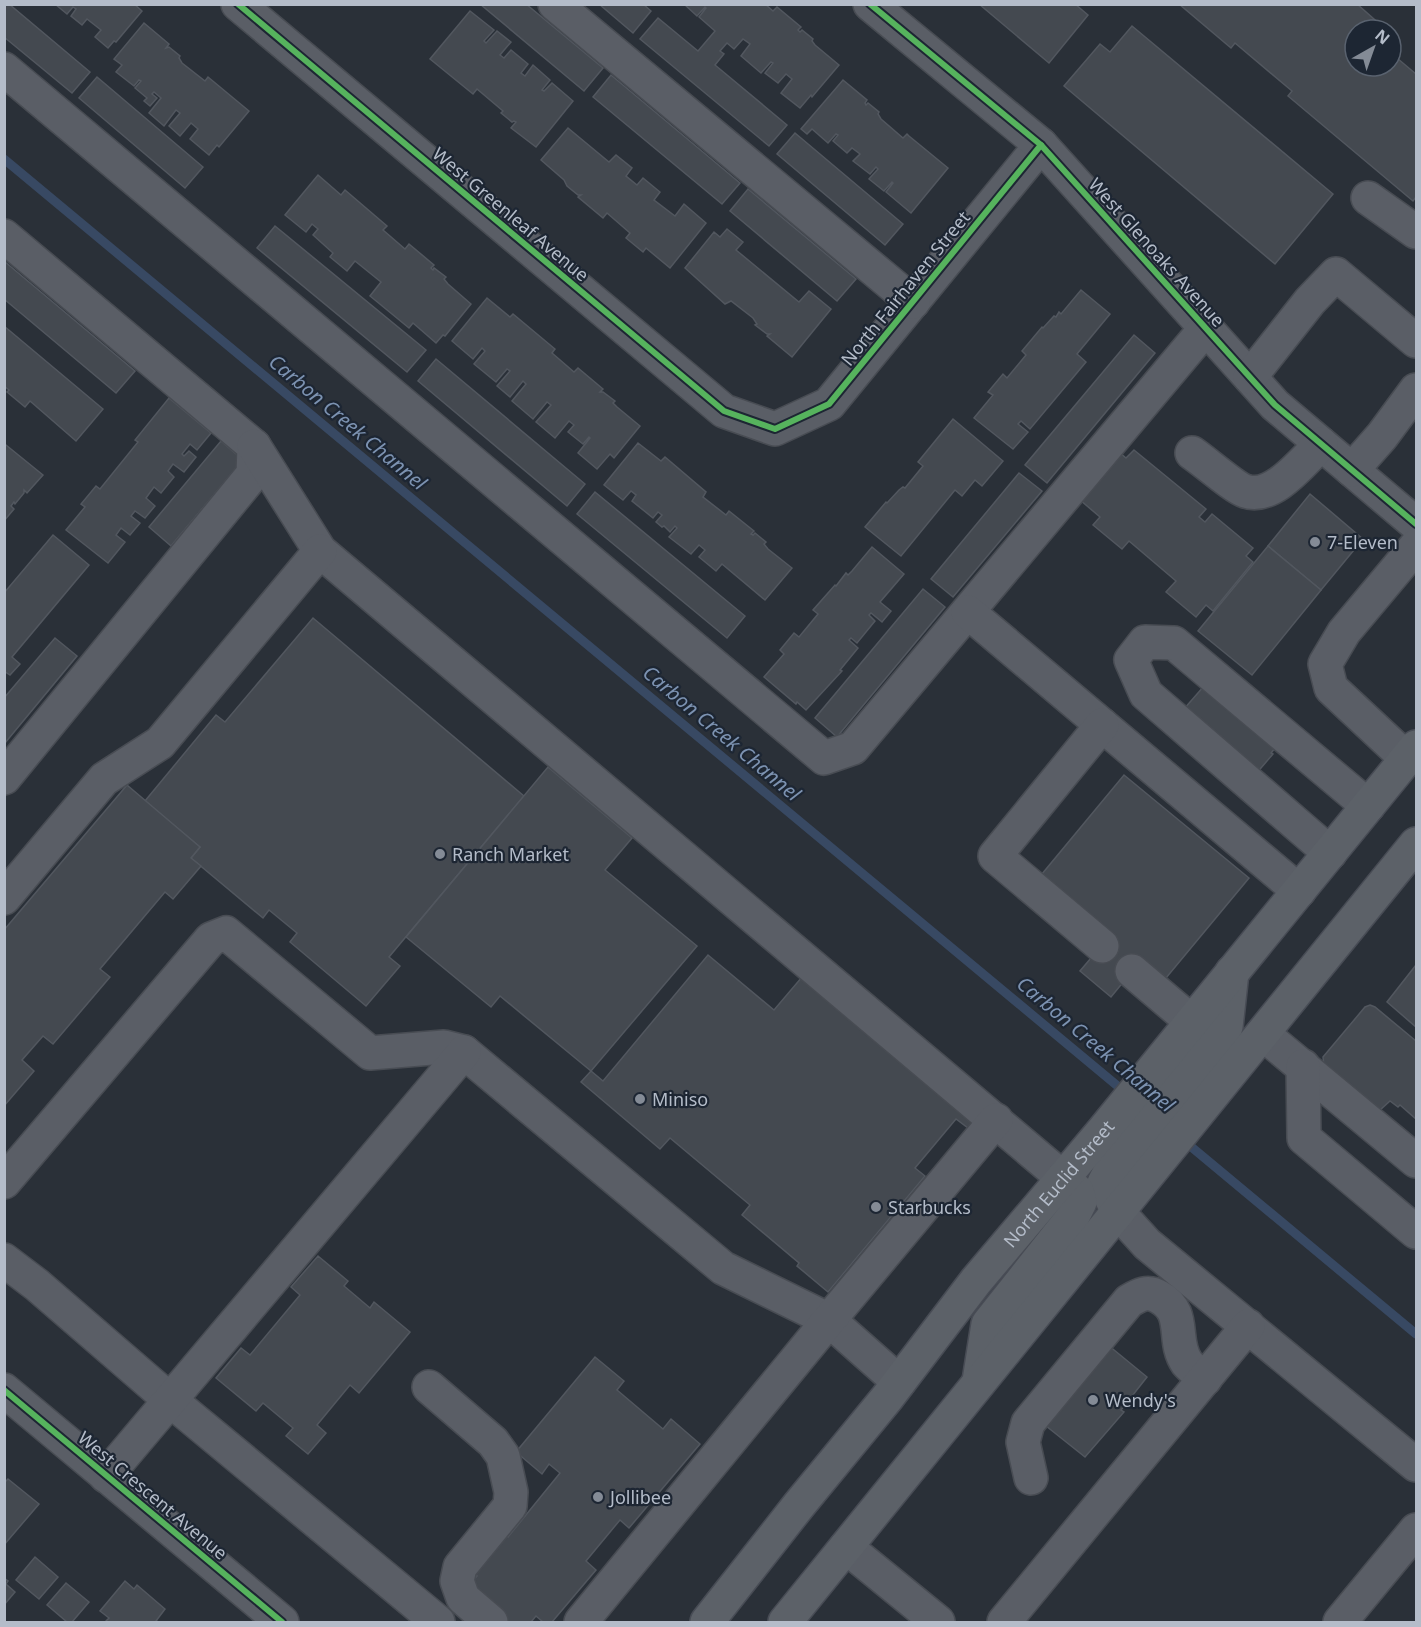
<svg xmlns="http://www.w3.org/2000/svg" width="1421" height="1627" font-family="'Noto Sans',sans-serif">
<rect width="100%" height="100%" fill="#2a3038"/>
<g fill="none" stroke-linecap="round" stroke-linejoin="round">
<g stroke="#384963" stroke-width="9">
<polyline points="4,159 1126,1093"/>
<polyline points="1183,1140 1416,1334"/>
</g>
</g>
<g fill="#444950" stroke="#52575f" stroke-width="1.5">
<polygon points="4,4 9,4 90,72 72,93 4,37"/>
<polygon points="55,4 134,4 142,11 116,42 114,41 108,48 95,37 101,30 87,19 82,25 71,16 76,9 73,7 67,14"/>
<polygon points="480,4 526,4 603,68 584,91"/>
<polygon points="599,4 643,4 651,11 633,33"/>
<polygon points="684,4 765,4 773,11 777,7 801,27 798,30 800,32 802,30 813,39 812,41 815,45 839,65 812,97 811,95 800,108 781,93 792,79 786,74 778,83 765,73 773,63 771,62 761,73 741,56 750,44 743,39 734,49 727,43 720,51 724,54 715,65 787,125 769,146 640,39 658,18 698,51 715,31 699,17 706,8 705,7 697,16"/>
<polygon points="979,4 1075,4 1088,15 1049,63"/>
<polygon points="1179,4 1357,4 1383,27 1380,30 1355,30 1355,66 1391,66 1391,53 1416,74 1416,197 1413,201 1288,96 1292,91 1235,43 1231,48"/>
<polygon points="470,11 494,30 484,41 486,43 497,31 511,42 500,55 504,58 511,50 528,64 521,73 525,76 533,65 550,80 542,90 544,91 552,83 573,101 536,147 511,128 516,122 514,121 512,122 501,113 503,111 477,89 473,94 430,59"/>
<polygon points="144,23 169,44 166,48 169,47 180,56 179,58 182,63 205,81 208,77 249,111 219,147 217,145 209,155 190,139 198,129 191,123 180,136 169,126 180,113 176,110 164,126 149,113 161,98 154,92 152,94 157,98 150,106 144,101 147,98 135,88 141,81 139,80 134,86 116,72 122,65 114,59"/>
<polygon points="1132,26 1333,194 1275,264 1064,86 1100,44 1110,52"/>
<polygon points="611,75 740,183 722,204 593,97"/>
<polygon points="97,77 203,167 185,188 79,98"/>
<polygon points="843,80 867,100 865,103 866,105 868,103 879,112 878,114 881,119 903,138 907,134 909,136 948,168 911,213 886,192 893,183 892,182 884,191 869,179 878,169 876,167 870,174 853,161 860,154 852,148 847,153 833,141 838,135 836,134 828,143 812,129 807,134 801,129"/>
<polygon points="568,128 609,162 616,155 632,168 626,176 637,185 643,178 660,192 654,200 675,216 684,204 706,223 670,268 646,248 643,252 626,238 630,233 607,213 603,218 578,197 581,195 578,195 567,186 564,180 541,160"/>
<polygon points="795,133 903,224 885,245 777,154"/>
<polygon points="318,175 341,195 345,190 387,226 383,230 405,249 409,244 434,265 431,268 433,270 434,268 446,277 444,279 448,284 471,304 445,336 443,335 436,343 413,323 409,328 370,296 381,282 355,261 347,271 330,257 333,253 313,235 318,229 312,224 306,232 285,215"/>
<polygon points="748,189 856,279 837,301 730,211"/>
<polygon points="275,226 426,350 407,372 257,248"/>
<polygon points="727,229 743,242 736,250 799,302 809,291 831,309 792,357 767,336 770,334 767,334 755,325 757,324 753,318 731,301 725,304 685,268 714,232 720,237"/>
<polygon points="4,261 135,371 116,393 4,299"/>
<polygon points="1081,290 1110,314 1077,354 1086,362 1030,429 1021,421 1018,424 1028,432 1013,449 974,418 993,395 988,392 1003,374 1007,378 1026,355 1022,351 1042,327 1043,328 1054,316 1056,317 1059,312 1061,314"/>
<polygon points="487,298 510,317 513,314 555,349 552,353 574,372 578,368 603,389 600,392 603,392 615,401 613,403 617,407 640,426 614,458 610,454 597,469 578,453 590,438 589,437 583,444 568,432 574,425 569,421 555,438 536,422 551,405 547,402 533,419 512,401 526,384 523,381 510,397 497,386 510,371 507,369 496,382 474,364 485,351 482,348 473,359 452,341"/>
<polygon points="4,326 103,409 76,441 30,401 25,407 7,392 9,390 4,386"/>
<polygon points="1134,335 1155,353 1047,483 1025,465"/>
<polygon points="436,359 585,484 567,506 418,381"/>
<polygon points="169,398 211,433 197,450 190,444 182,454 184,456 189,451 196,457 184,472 173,464 168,471 174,477 161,493 154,487 146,498 155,506 145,518 135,511 131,516 140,523 130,535 121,528 116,535 125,542 108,563 66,530 85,507 81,504 96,486 100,489 138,442 135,440"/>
<polygon points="953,419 1003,461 982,486 975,480 962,496 955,490 901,556 865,527 886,502 887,503 899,490 903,487 905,488 923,466 918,462"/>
<polygon points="221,441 243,460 171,546 149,527"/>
<polygon points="638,443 661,461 665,457 706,492 703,497 726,515 729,511 754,531 751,534 753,535 755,533 766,542 764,544 768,549 792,568 765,600 722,564 716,571 699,557 705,550 699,545 691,554 669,537 677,528 675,526 670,532 664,526 662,527 656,522 662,515 658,512 653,518 632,501 636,495 631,491 623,500 604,485"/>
<polygon points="6,445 43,475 27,493 24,490 24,493 15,504 14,502 11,506 14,509 4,521 4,447"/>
<polygon points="1134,450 1206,509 1199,517 1205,522 1212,514 1253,548 1246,556 1253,562 1213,611 1206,605 1196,617 1166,592 1176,581 1129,541 1122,549 1093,525 1100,517 1080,500 1119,452 1126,458"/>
<polygon points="1019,473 1042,491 953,597 931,579"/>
<polygon points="595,492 745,616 727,638 577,514"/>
<polygon points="1310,494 1363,539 1321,590 1268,546"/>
<polygon points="53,535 89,565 12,657 20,664 10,675 4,671 4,593"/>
<polygon points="1268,546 1321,590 1252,675 1198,631"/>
<polygon points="872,547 904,574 880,602 891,611 882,622 871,613 869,615 875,621 857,643 851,638 849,640 858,648 840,670 842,671 806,710 797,702 796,704 764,677 784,654 780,650 794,633 799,637 818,614 813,610 835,585 836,586 846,573 848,575 852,571"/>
<polygon points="923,589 945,607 837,737 815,718"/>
<polygon points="313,618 524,796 389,957 400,966 366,1006 290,942 297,933 269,910 263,918 191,858 200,847 145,801 216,715 225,722"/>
<polygon points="55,638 77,656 5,743 4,698"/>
<polygon points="1204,686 1276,747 1271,753 1273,754 1255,775 1177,717"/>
<polygon points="548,767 632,838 605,870 697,946 591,1071 500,996 491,1007 406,937"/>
<polygon points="1124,775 1249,878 1161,984 1138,964 1111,997 1080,971 1108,938 1037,880"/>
<polygon points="127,785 200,847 191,858 201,866 173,899 165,892 100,969 110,977 53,1044 43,1036 22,1060 34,1071 4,1106 4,930"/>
<polygon points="708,955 774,1010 802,977 974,1121 968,1128 956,1119 915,1168 925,1176 828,1292 797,1266 799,1263 742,1215 750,1205 670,1138 660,1149 581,1082 591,1071 603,1081"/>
<polygon points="1416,965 1416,1027 1387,1002"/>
<polygon points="1370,1005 1375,1007 1416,1041 1416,1119 1400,1105 1398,1107 1390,1101 1380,1110 1324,1067 1323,1057 1365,1007"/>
<polygon points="318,1256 348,1281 344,1286 370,1308 374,1302 410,1332 359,1393 350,1385 317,1425 326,1433 308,1454 286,1436 293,1428 263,1403 256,1411 216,1378 241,1348 250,1355 300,1295 291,1287"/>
<polygon points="1108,1345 1147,1377 1121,1410 1124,1412 1085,1457 1041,1422"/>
<polygon points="595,1357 624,1381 617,1390 663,1429 671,1419 700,1444 629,1528 620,1520 586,1561 596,1570 552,1622 543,1622 536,1616 531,1622 471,1622 456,1603 477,1576 474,1574 506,1535 508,1537 560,1473 549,1464 542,1474 516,1452"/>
<polygon points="8,1479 39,1504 4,1545 4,1483"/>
<polygon points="35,1557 58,1577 39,1599 16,1580"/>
<polygon points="4,1578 8,1581 6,1584 15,1592 4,1605"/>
<polygon points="125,1581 134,1589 137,1585 165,1609 156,1621 158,1622 105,1622 109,1618 100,1611"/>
<polygon points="66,1583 89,1602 72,1622 67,1622 47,1605"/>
</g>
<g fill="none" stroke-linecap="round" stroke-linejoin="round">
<defs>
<g id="minor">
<polyline points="238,4 724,411 775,429 829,404 1041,145"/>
<polyline points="555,4 913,302"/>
<polyline points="870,4 1041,145 1275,405 1416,524"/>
<polyline points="4,69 824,758 853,748 1206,328"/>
<polyline points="1368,198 1416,232"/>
<polyline points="4,236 254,446 253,474 4,778"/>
<polyline points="1250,377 1310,301 1336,274 1416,341"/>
<polyline points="254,446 320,551 1063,1178"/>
<path d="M1192 453C1204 461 1235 488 1245 491 1273 501 1303 461 1321 444"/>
<polyline points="1352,470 1382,436 1416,390"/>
<polyline points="968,612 1299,891"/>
<polyline points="1102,725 995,856 1102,946"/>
<polyline points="1407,759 1331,688 1325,664 1344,632 1416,546"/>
<polyline points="1330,853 1146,694 1131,660 1145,642 1174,643 1368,806"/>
<polyline points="4,898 104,779 160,743 320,551"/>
<polyline points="1132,971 1191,1021"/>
<polyline points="1263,1034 1416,1161"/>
<polyline points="1303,1066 1304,1138 1416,1232"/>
<polyline points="4,1182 211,939 226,933 370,1053 444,1047 464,1052 723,1268 829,1320 899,1382"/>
<polyline points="1118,1212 1147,1244 1416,1465"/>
<polyline points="4,1260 37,1285 170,1400 438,1622"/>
<polyline points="429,1387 493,1442 503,1456 511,1492 510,1506 460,1567 457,1581 463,1598 491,1622"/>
<polyline points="4,1390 282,1622"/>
<polyline points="106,1476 464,1052"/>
<path d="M1031 1478 1023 1442 1028 1423 1129 1301C1139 1295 1148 1290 1159 1297 1188 1313 1171 1340 1187 1363 1192 1369 1200 1374 1205 1379"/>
<polyline points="846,1547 938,1622"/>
<polyline points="581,1622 829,1320 996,1120"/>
<polyline points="1004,1622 1248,1326"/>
<polyline points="1340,1622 1416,1530"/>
</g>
<g id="major">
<polyline points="1118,1212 1104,1183 1113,1166 1226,1027 1232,972"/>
<polyline points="979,1381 988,1324 1072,1218 1080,1202 1077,1191 1063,1178"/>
<path id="s1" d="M707 1622 799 1505 887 1398 976 1281 1103 1131 1416 747"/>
<polyline points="785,1622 1416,844"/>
</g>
</defs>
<use href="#minor" stroke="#484c53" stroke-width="36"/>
<use href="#major" stroke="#484c55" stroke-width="36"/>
<use href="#minor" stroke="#5a5e66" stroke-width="33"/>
<use href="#major" stroke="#5c6168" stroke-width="33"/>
<defs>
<g id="cycleway">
<polyline points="238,4 724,411 775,429 829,404 1041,145"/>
<polyline points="870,4 1041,145 1275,405 1416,524"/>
<polyline points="4,1390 282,1622"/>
</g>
</defs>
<use href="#cycleway" stroke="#1d2633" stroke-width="10"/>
<use href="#cycleway" stroke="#56b35d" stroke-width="6"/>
</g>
<g fill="#848b96" stroke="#1d2633" stroke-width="2">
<circle cx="1315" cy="542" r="6"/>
<circle cx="440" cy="854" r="6"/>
<circle cx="640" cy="1099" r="6"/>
<circle cx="876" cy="1207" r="6"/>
<circle cx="1093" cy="1400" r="6"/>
<circle cx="598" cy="1497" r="6"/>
</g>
<g text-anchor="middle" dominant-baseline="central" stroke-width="4.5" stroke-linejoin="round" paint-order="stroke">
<g font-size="18" fill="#b4bcc9" stroke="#1d2633">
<text transform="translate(511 214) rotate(40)">West Greenleaf Avenue</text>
<text transform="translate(1157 252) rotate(48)">West Glenoaks Avenue</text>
<text transform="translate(905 288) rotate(-51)">North Fairhaven Street</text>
<text stroke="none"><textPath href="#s1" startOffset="562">North Euclid Street</textPath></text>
<text transform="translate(153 1495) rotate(40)">West Crescent Avenue</text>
</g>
<g font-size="18" fill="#b4bcc9" stroke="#1d2633" text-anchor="start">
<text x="1327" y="542">7-Eleven</text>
<text x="452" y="854">Ranch Market</text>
<text x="652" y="1099">Miniso</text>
<text x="888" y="1207">Starbucks</text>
<text x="1105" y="1400">Wendy's</text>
<text x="610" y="1497">Jollibee</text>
</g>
<g font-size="20" font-style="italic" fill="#7c92b1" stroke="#1d2633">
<text transform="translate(348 422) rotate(40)">Carbon Creek Channel</text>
<text transform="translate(722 733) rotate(40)">Carbon Creek Channel</text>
<text transform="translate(1096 1044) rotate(40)">Carbon Creek Channel</text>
</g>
</g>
<rect width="1421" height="1627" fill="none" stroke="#b4bcc9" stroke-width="12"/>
<g transform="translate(1373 48) rotate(40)"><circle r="28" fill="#1d2633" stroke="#59626f" stroke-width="1.5"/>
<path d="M0-4.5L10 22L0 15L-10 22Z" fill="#848b96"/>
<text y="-9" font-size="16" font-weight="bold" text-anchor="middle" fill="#b4bcc9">N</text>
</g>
</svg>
